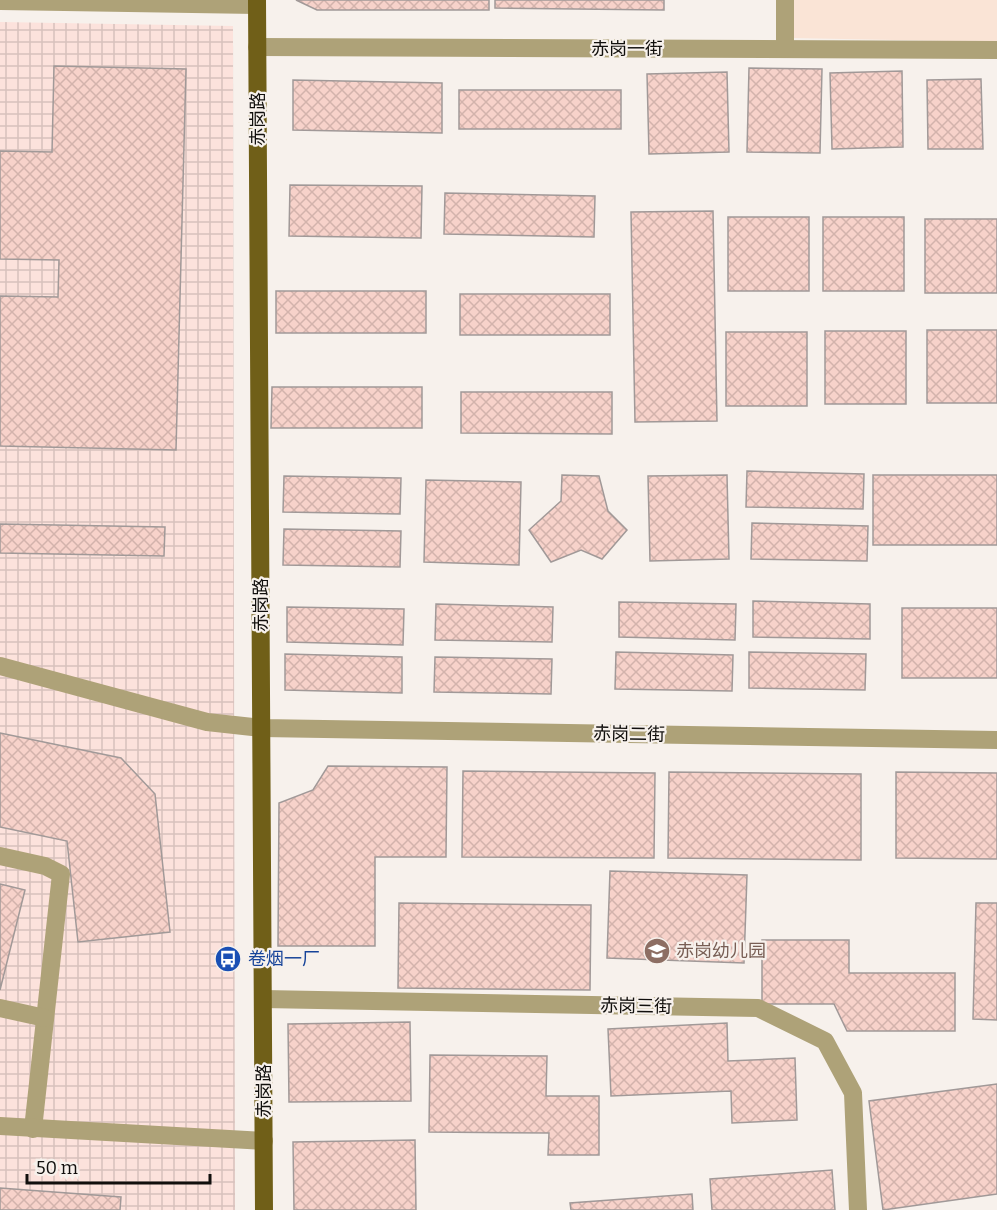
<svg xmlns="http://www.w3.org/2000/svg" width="997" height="1210" font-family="Bitter,'Noto Sans SC',serif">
<defs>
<pattern id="industrial-grid" width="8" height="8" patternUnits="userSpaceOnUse" patternTransform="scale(1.5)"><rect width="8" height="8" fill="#fce2dc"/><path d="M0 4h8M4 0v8" fill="none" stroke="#d7c1bc"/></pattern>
<pattern id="building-cross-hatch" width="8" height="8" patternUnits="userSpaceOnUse" patternTransform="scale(1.5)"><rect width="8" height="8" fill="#f7d2ca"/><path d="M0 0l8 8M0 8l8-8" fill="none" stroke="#d3b3ac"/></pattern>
</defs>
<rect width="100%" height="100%" fill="#f7f1ec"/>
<polygon fill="url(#industrial-grid)" points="0,22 233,26 235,1210 0,1210"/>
<polygon fill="#fae4d6" points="793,0 997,0 997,42 793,38"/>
<g fill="url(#building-cross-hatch)" stroke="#a19998" stroke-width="1.5">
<polygon points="296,0 489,0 489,10 317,10"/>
<polygon points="495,0 664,0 664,10 495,8"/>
<polygon points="54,66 186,69 176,450 0,446 0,296 58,297 59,260 0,259 0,151 52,152"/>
<polygon points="749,68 822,69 820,153 747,152"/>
<polygon points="902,71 903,147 832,149 830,73"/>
<polygon points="727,72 729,152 649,154 647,74"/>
<polygon points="981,79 983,149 928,149 927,80"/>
<polygon points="293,80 442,83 442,133 293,130"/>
<rect x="459" y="90" width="162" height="39"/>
<polygon points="290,185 422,186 421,238 289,236"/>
<polygon points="445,193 595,196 594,237 444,234"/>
<polygon points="713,211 717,421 635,422 631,212"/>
<rect x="728" y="217" width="81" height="74"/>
<rect x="823" y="217" width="81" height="74"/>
<rect x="925" y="219" width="72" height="74"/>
<rect x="276" y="291" width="150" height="42"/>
<rect x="460" y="294" width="150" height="41"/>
<rect x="927" y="330" width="70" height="73"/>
<rect x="825" y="331" width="81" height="73"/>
<rect x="726" y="332" width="81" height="74"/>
<polygon points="272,387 422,387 422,428 271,428"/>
<polygon points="461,392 612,392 612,434 461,433"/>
<polygon points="747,471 864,474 863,509 746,507"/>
<polygon points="562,475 599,476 608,511 627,530 602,559 581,550 551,562 529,530 561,501"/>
<polygon points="727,475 729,559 650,561 648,476"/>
<rect x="873" y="475" width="124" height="70"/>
<polygon points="284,476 401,478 400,514 283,512"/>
<polygon points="426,480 521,482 519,565 424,562"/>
<polygon points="752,523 868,526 867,561 751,559"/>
<polygon points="0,524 165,527 164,556 0,553"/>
<polygon points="284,529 401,531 400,567 283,565"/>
<polygon points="753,601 870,604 870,639 753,637"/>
<polygon points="619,602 736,604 735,640 619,637"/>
<polygon points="436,604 553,607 552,642 435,640"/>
<polygon points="287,607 404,609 403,645 287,642"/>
<rect x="902" y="608" width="95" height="70"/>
<polygon points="616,652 733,655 732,691 615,689"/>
<polygon points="749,652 866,654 865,690 749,688"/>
<polygon points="285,654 402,657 402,693 285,690"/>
<polygon points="435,657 552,659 551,694 434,692"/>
<polygon points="0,733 121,758 155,794 170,932 78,942 67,841 0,827"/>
<polygon points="328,766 447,767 446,857 375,857 375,946 278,946 279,803 313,790"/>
<polygon points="463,771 655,773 654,858 462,857"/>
<polygon points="669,772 861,774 861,860 668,858"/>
<polygon points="896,772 997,773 997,859 896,858"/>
<polygon points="610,871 747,875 744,963 607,958"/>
<polygon points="0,884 25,890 0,990"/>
<polygon points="399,903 591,905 590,990 398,988"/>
<polygon points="976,903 997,903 997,1020 973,1019"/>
<polygon points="762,940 849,940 849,973 955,973 955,1031 847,1031 834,1004 762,1004"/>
<polygon points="410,1022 411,1101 289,1102 288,1024"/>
<polygon points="727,1023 728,1061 795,1058 797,1120 732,1123 731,1091 611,1096 608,1029"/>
<polygon points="430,1055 547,1056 546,1096 599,1096 599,1155 548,1155 549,1133 429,1132"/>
<polygon points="997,1084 997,1194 883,1210 869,1101"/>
<polygon points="415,1140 416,1210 294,1210 293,1142"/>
<polygon points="832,1170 835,1210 712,1210 710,1179"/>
<polygon points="0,1188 121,1197 120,1210 0,1210"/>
<polygon points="692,1194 693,1210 571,1210 570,1203"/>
</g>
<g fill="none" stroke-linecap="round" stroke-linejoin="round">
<g stroke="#aea278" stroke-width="18">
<polyline points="0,1 257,5"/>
<polyline points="257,47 997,50"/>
<polyline points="785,49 785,0"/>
<polyline points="0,666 207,722 262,728 997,740"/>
<polyline points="0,856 45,866 61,874 33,1129"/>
<polyline points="263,999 758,1008 825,1041 853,1093 858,1210"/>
<polyline points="0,1008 45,1018"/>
<polyline points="0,1126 264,1141"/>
</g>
<polyline stroke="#705f18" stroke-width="18" points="257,0 264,1210"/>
</g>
<defs>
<symbol id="school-disc" viewBox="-11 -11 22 22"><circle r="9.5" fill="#8d6e63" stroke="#f7f1ec"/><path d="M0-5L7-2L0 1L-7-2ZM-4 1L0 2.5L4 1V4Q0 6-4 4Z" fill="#fff"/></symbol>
<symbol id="bus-disc" viewBox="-11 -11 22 22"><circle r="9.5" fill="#1a4fb4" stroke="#f7f1ec"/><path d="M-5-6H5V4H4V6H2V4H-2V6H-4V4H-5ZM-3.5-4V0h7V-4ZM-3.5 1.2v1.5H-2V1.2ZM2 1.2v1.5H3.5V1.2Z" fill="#fff"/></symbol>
</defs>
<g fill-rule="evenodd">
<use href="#school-disc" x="642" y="936" width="30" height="30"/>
<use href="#bus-disc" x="213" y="944" width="30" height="30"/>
</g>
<g text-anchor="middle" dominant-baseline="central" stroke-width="4.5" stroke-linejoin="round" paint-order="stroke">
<g font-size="18" fill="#110f0d" stroke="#f7f1ec">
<text x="627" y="49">赤岗一街</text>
<text transform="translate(258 119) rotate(-90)">赤岗路</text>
<text transform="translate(261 605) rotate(-90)">赤岗路</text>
<text transform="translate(629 734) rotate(1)">赤岗二街</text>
<text transform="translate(636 1006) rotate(1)">赤岗三街</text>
<text transform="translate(264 1091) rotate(-90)">赤岗路</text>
</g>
<g font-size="18" fill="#785e54" stroke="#f7f1ec" text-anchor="start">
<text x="676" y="951">赤岗幼儿园</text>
</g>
<g font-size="18" fill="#164399" stroke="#f7f1ec" text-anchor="start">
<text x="248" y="959">卷烟一厂</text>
</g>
</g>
<path d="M27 1174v9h183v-9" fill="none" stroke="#110f0d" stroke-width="3"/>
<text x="36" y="1174" font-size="18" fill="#110f0d" stroke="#f7f1ec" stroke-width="4.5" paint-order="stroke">50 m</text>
</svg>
